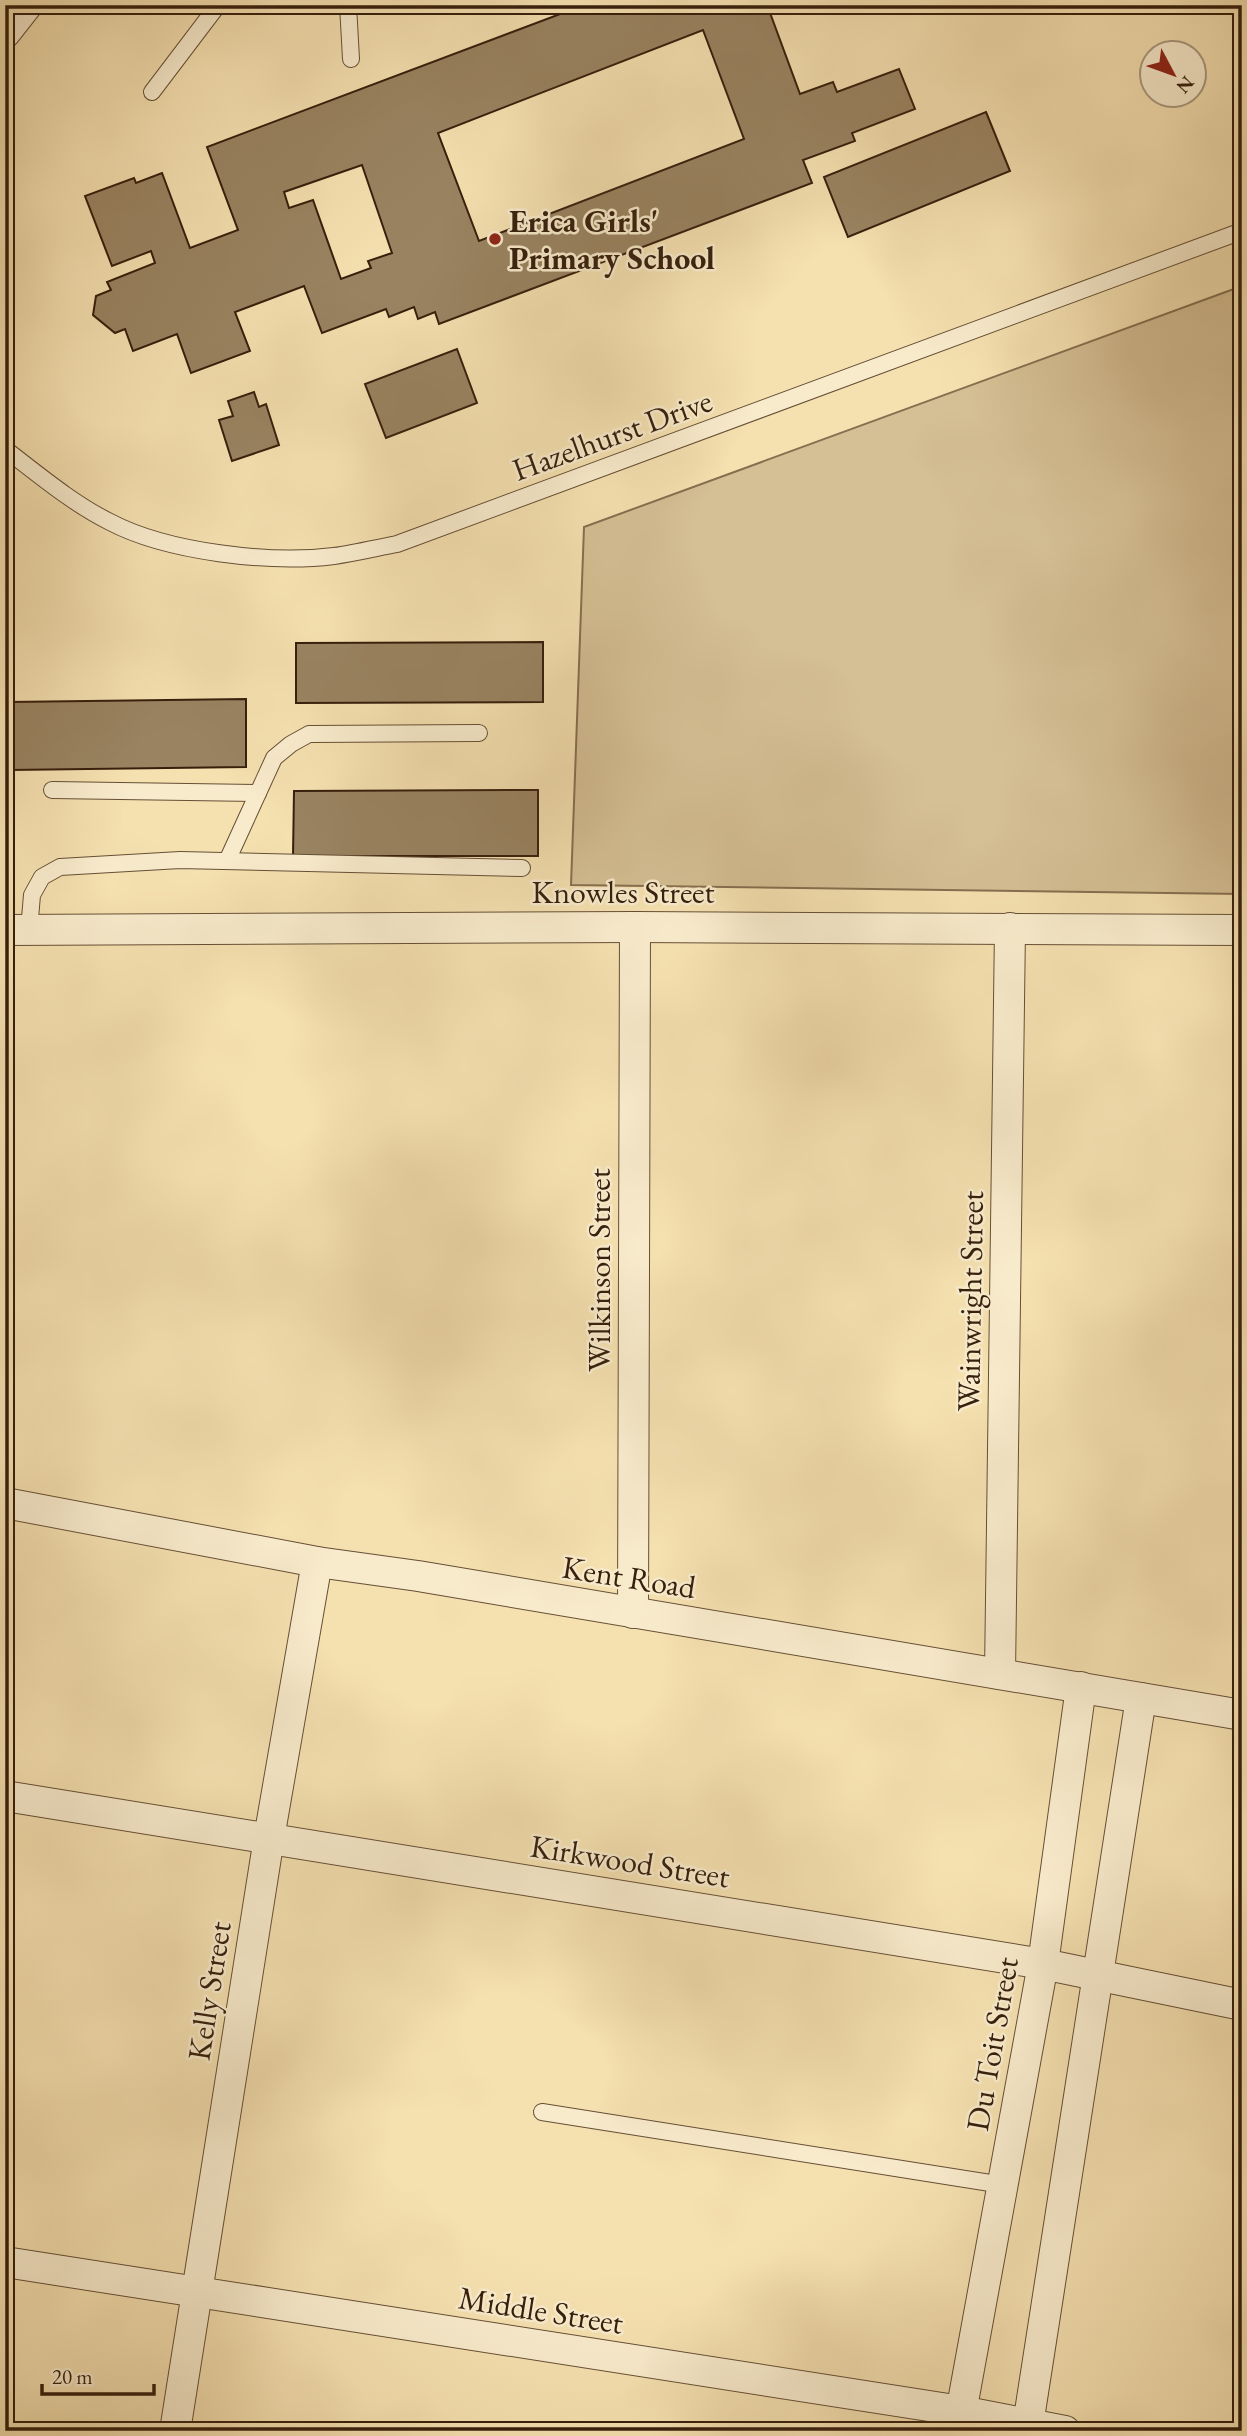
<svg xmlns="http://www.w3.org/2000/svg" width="1247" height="2436" font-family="'EB Garamond',serif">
<rect width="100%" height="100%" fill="#f5e0b0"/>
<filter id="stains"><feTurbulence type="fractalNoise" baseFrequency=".00286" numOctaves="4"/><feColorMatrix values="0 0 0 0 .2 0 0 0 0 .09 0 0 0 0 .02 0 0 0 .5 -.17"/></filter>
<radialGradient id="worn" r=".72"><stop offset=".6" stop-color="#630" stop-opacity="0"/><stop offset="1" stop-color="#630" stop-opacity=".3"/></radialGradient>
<polygon fill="#d5bf94" stroke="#866f50" stroke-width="2" points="1242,286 1242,894 571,885 584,527"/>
<g fill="#998361" stroke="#361f0c" stroke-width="2" fill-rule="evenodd">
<path d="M584 5H783L769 10 800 94 833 82 837 92 899 69 915 109 852 133 855 141 803 160 812 183 439 324 435 312 418 319 414 307 389 317 386 309 322 333 304 286 235 312 250 351 191 373 177 334 133 351 125 329 115 333 93 315 96 296 111 290 107 282 155 263 151 251 112 266 85 196 134 178 136 183 162 173 190 248 238 230 207 147ZM703 30 744 139 479 241 438 133ZM362 165 392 253 368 261 371 268 341 279 313 200 289 208 284 192Z"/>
<polygon points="986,112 1010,171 848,237 824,177"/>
<polygon points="457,349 477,403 386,438 365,384"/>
<polygon points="254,392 259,407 266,404 279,445 232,461 219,420 233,416 228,401"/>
<polygon points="543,642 543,702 296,703 296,643"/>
<polygon points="246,699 246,767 10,770 9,702"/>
<polygon points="538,790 538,856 293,856 294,791"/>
</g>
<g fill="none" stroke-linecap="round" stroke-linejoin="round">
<defs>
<g id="service">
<polyline points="348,5 351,59"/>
<polyline points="152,92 218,5"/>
<path d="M5 449C39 475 72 503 110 522 167 552 270 564 334 556 355 553 376 548 397 544L1242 231"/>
<polyline points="52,790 258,793"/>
<polyline points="227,861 274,758 291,744 309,734 479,733"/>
<polyline points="29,930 32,895 42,877 60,867 180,860 522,868"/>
<polyline points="542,2112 1003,2185"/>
</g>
<g id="minor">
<polyline points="5,33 27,5"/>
<polyline points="5,930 635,927 1242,930"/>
<polyline points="5,1503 317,1562 418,1576 1242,1715"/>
<polyline points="633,1613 635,927"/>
<polyline points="1000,1674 1010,928"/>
<polyline points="5,1796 1043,1964 1242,2005"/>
<polyline points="5,2262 961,2411 1065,2431"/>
<polyline points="958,2429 1043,1964 1081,1687"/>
<polyline points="175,2431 269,1838 317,1562"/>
<polyline points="1027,2431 1141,1698"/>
</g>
</defs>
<use href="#service" stroke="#664f35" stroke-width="18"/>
<use href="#minor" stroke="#664f35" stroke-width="32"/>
<use href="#service" stroke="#f8ebcc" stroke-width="16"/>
<use href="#minor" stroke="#f8ebcc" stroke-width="30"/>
</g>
<circle fill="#8f2418" stroke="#f8ebcc" stroke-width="2.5" cx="495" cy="239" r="7"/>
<g text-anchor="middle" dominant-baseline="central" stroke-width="5" stroke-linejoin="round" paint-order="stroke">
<g font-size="32" font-weight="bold" fill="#361f0c" stroke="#f8ebcc" text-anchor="start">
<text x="509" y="221">Erica Girls'<tspan x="509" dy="37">Primary School</tspan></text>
</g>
<g font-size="32" fill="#361f0c" stroke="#f8ebcc">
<text transform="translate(612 435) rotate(-20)">Hazelhurst Drive</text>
<text x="623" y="892">Knowles Street</text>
<text transform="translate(599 1270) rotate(-90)">Wilkinson Street</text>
<text transform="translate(970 1301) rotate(-89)">Wainwright Street</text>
<text transform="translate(629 1577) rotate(9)">Kent Road</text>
<text transform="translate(630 1861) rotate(9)">Kirkwood Street</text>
<text transform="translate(209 1991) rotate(-81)">Kelly Street</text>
<text transform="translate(992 2044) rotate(-80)">Du Toit Street</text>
<text transform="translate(541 2310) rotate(9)">Middle Street</text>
</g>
</g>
<rect width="1247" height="2436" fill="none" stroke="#f5e0b0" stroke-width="28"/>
<rect x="7" y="7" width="1233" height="2422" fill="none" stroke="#361f0c" stroke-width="3.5"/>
<rect x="14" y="14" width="1219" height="2408" fill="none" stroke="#361f0c" stroke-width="2"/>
<g transform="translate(1173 74) rotate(131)"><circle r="33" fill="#f8ebcc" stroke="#aa997f" stroke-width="2"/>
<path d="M0-5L12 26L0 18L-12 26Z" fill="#8f2418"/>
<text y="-10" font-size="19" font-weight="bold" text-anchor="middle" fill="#361f0c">N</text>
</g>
<path d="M42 2384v10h112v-10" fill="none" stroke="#361f0c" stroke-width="3.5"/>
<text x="52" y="2384" font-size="21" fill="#361f0c" stroke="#f8ebcc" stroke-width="5" paint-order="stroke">20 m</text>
<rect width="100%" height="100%" filter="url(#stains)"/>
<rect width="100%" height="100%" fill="url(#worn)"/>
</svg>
